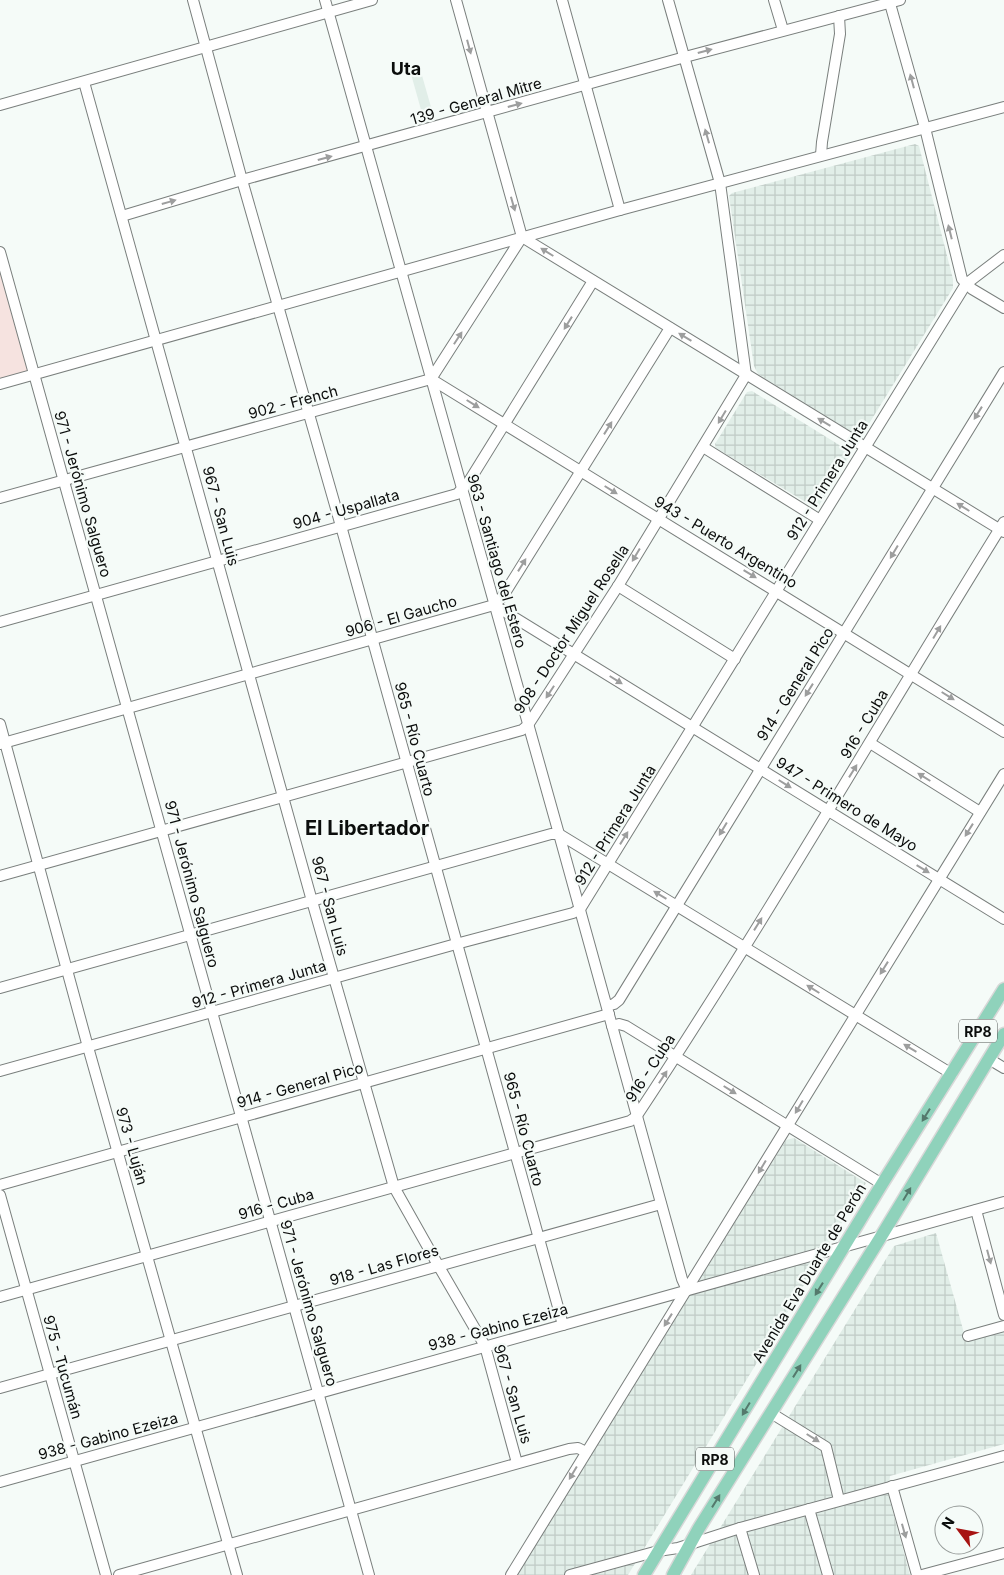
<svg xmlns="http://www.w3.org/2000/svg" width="1004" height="1575" font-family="Inter,sans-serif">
<defs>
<pattern id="industrial-grid" width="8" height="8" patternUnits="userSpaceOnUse" patternTransform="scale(1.25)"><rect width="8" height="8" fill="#e1eee8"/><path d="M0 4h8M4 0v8" fill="none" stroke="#c0cbc6"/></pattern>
</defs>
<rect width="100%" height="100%" fill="#f5fbf8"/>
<polygon fill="#e1eee8" points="421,72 435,121 425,124 411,74"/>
<g fill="url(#industrial-grid)">
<polygon points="915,144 919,146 953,279 953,288 862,435 858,436 758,374 754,366 729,196 732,193"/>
<polygon points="752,391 849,451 850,455 818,507 814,507 716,448 715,444 747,392"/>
<polygon points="794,1138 866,1183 628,1575 517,1575 786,1140"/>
<polygon points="936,1233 966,1340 1004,1330 1004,1444 890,1476 888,1494 910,1575 691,1575 894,1246"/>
</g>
<polygon fill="#f6e3e0" points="0,267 29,371 0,380"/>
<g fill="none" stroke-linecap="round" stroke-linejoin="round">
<defs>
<g id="minor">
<polyline points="193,0 242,180 341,526 563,1325"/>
<polyline points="325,0 559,834 682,1279 687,1290"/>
<polyline points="456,0 522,237"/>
<polyline points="562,0 620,210"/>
<polyline points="774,0 783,30"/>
<polyline points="889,0 925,128 962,279 972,289 1004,308"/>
<polyline points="84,82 312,901 394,1187 438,1265 485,1346 517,1463"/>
<polyline points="0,105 372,0"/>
<polyline points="821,155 822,142 840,34 839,16"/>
<polyline points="122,216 242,180 685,57 900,0"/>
<polyline points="522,237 1004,532"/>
<polyline points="0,252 369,1575"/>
<polyline points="431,379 1004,732"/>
<polyline points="0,384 620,210 1004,107"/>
<polyline points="703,447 820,520"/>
<polyline points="0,498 431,379 522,237"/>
<polyline points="618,586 735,659"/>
<polyline points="494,605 1004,919"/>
<polyline points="0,622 457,494 468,483 593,281"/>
<polyline points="0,724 88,1047 237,1575"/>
<polyline points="870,743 980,812"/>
<polyline points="0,744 494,605 503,596 670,328"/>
<polyline points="0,876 522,730 528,725 618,586 746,375 720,183 668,0"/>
<polyline points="0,988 551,834 559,834 952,1074"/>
<polyline points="607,1006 614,1004 619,1000 1004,372"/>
<polyline points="612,1026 619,1024 626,1026 882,1184"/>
<polyline points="989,1059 1004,1068"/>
<polyline points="0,1071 456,944 573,913 580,909 966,284 1004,255"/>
<polyline points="0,1185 609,1014"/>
<polyline points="0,1195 106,1575"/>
<polyline points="976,1210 1004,1315"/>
<path d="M0 1297 630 1121 636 1117C765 922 881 720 1004 522"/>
<polyline points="968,1336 1004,1326"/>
<polyline points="0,1388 661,1204"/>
<polyline points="771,1413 826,1447 839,1500"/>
<polyline points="0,1482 1004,1202"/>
<polyline points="892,1486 917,1575"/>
<polyline points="809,1509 828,1575"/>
<polyline points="740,1528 754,1575"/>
<polyline points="119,1575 569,1449 578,1448 586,1452"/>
<polyline points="511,1575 1004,774"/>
<polyline points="570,1575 658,1551 678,1548 740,1528 1004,1456"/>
<polyline points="922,1575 1004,1553"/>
</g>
<g id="major">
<polyline points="644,1575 882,1184 1004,989"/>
<polyline points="673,1575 699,1528 882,1235 1004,1034"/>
</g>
</defs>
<use href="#minor" stroke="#7a7f7d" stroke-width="12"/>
<use href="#major" stroke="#d8d8d8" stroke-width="15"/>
<use href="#minor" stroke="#fff" stroke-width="10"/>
<use href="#major" stroke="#8fd2bb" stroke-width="12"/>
</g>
<defs><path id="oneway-solid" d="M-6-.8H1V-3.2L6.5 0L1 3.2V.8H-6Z" transform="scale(1.25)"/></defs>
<g fill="#9d9e9e">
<use href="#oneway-solid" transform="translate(469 47) rotate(75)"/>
<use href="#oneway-solid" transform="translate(705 51) rotate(-15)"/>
<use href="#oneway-solid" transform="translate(912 81) rotate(-105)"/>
<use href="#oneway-solid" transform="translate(515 105) rotate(-15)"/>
<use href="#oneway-solid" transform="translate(707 136) rotate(-106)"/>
<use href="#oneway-solid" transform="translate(325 158) rotate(-15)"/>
<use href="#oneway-solid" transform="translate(169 202) rotate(-16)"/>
<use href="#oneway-solid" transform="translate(513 204) rotate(74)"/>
<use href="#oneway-solid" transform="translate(950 232) rotate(-104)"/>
<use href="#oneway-solid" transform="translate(547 252) rotate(-148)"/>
<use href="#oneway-solid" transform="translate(568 323) rotate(122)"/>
<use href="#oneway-solid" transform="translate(685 337) rotate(-149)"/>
<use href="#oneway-solid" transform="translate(458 338) rotate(-57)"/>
<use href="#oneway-solid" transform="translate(473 404) rotate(32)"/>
<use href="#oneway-solid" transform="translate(978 413) rotate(122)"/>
<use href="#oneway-solid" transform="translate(722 417) rotate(121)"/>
<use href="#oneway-solid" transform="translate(824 422) rotate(-149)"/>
<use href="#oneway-solid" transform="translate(608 428) rotate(-58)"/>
<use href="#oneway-solid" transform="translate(611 490) rotate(32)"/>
<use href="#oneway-solid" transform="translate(963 507) rotate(-148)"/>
<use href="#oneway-solid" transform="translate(894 552) rotate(121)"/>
<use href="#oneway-solid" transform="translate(636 555) rotate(121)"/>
<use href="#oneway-solid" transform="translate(522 565) rotate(-58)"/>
<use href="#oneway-solid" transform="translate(750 574) rotate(31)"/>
<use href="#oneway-solid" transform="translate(937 632) rotate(-59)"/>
<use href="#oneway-solid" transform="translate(616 680) rotate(32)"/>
<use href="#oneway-solid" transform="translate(809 690) rotate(122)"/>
<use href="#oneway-solid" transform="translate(550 692) rotate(123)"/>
<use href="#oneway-solid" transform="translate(948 696) rotate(32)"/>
<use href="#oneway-solid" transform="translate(853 771) rotate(-58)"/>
<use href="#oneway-solid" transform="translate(924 777) rotate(-148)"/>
<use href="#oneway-solid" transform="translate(785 784) rotate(32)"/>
<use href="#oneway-solid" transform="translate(723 829) rotate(121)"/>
<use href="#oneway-solid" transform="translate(969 830) rotate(122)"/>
<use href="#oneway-solid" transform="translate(624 838) rotate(-58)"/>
<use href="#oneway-solid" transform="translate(923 869) rotate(31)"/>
<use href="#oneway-solid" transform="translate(660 895) rotate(-149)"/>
<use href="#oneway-solid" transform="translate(758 924) rotate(-58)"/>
<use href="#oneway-solid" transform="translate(884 968) rotate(122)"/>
<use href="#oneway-solid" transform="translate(813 989) rotate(-148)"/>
<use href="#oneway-solid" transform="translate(910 1048) rotate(-149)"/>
<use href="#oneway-solid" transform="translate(663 1077) rotate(-57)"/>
<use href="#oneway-solid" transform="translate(730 1090) rotate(32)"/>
<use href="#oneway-solid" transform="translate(799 1107) rotate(121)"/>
<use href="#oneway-solid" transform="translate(762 1167) rotate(121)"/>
<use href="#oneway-solid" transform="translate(989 1257) rotate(75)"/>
<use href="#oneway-solid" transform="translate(668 1320) rotate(122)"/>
<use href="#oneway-solid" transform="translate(813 1438) rotate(32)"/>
<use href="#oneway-solid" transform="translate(573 1473) rotate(121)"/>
<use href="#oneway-solid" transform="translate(904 1531) rotate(74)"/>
</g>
<g fill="#54796c">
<use href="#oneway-solid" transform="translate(926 1115) rotate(122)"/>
<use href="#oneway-solid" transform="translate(907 1194) rotate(-59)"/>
<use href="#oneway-solid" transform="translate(819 1289) rotate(122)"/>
<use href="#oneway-solid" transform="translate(797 1371) rotate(-58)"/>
<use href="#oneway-solid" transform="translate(746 1409) rotate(121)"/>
<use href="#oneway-solid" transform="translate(716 1501) rotate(-58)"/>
</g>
<g text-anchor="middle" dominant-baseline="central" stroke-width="4.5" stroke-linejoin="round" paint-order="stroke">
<g fill="#f5fbf8" stroke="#515453" stroke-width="1">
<rect x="959" y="1019.5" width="38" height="23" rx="4"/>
<rect x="696" y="1447.5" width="38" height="23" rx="4"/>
</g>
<g font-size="14" font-weight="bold" fill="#0b0d0c">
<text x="978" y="1031">RP8</text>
<text x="715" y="1459">RP8</text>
</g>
<g font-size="15" fill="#0b0d0c" stroke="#f5fbf8">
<text transform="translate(476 101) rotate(-16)">139 - General Mitre</text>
<text transform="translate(293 402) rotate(-15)">902 - French</text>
<text transform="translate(827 480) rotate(-58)">912 - Primera Junta</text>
<text transform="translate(83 494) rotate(74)">971 - Jerónimo Salguero</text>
<text transform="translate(346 509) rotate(-16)">904 - Uspallata</text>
<text transform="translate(221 516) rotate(75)">967 - San Luis</text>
<text transform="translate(726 542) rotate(31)">943 - Puerto Argentino</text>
<text transform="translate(497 561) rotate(74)">963 - Santiago del Estero</text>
<text transform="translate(401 616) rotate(-16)">906 - El Gaucho</text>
<text transform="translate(571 629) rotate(-57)">908 - Doctor Miguel Rosella</text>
<text transform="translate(795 684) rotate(-58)">914 - General Pico</text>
<text transform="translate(864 724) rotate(-59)">916 - Cuba</text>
<text transform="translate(415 739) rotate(75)">965 - Río Cuarto</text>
<text transform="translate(847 804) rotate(32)">947 - Primero de Mayo</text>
<text transform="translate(615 825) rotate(-58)">912 - Primera Junta</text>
<text transform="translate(192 884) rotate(75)">971 - Jerónimo Salguero</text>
<text transform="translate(330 906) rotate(75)">967 - San Luis</text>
<text transform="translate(259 984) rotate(-16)">912 - Primera Junta</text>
<text transform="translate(650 1068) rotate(-57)">916 - Cuba</text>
<text transform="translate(300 1085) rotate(-16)">914 - General Pico</text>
<text transform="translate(524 1129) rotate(75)">965 - Río Cuarto</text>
<text transform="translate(132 1146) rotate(74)">973 - Luján</text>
<text transform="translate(276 1204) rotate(-16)">916 - Cuba</text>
<text transform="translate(384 1265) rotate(-16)">918 - Las Flores</text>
<text transform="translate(809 1273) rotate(-59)">Avenida Eva Duarte de Perón</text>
<text transform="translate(309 1303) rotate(74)">971 - Jerónimo Salguero</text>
<text transform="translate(498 1327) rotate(-15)">938 - Gabino Ezeiza</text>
<text transform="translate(63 1367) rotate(74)">975 - Tucumán</text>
<text transform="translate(513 1394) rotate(74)">967 - San Luis</text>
<text transform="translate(108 1436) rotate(-15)">938 - Gabino Ezeiza</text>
</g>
<g font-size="18" font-weight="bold" fill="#0b0d0c" stroke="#f5fbf8">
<text x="406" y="68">Uta</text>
</g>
<g font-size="20" font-weight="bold" fill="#0b0d0c" stroke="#f5fbf8">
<text x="367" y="828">El Libertador</text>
</g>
</g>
<g transform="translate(959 1530) rotate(302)"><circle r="24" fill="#f5fbf8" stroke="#979c9a"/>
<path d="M0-4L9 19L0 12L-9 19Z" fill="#a71312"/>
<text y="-8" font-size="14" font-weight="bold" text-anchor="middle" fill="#0b0d0c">N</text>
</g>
</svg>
